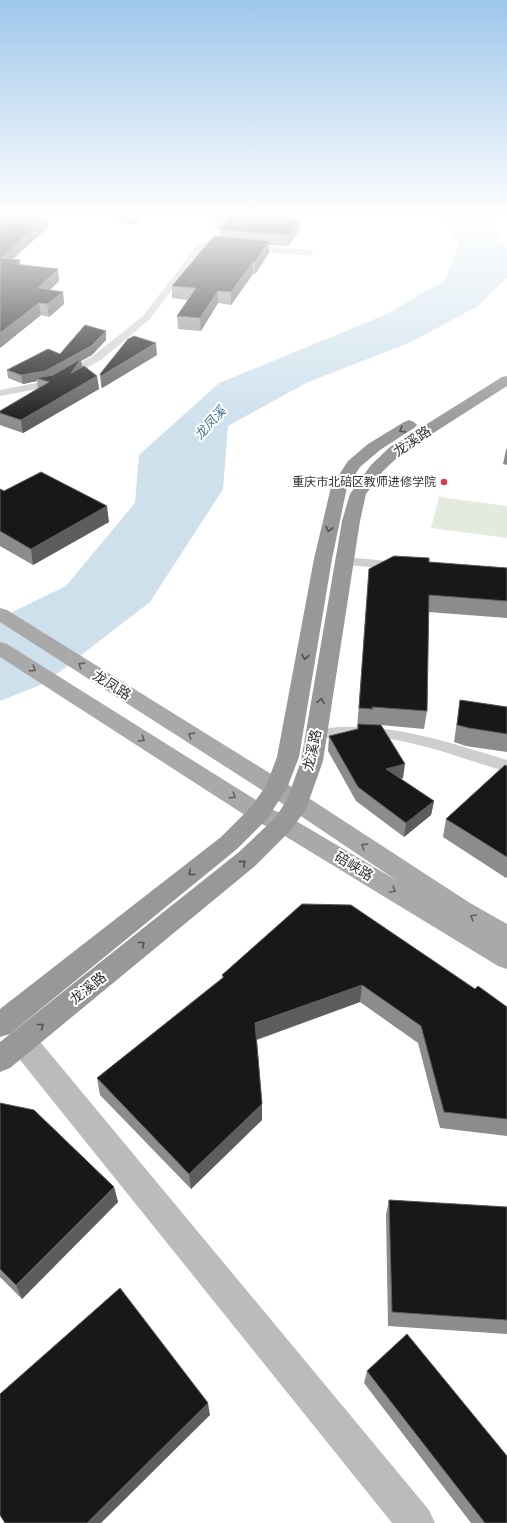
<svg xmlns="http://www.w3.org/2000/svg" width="507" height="1523" font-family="Jost,'Noto Sans SC',sans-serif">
<rect width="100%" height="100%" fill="#fff"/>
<polygon fill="#e4eadd" points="439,497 507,506 507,538 431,528"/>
<polygon fill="#cde0ec" points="441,216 496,216 496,233 507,249 507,278 478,306 411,342 306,383 228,426 223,489 150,602 45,683 0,701 0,618 66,586 135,503 139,455 219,383 387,314 445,280 459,243"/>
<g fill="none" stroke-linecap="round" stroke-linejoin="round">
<g fill="#cecece" fill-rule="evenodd">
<polygon points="210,242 310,250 314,253 310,256 210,246 204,248 149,320 101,360 54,386 0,396 0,390 47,381 93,356 143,316 198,244"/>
<polygon points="344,557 399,562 406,566 399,570 339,564 337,561 339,558"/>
<path d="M338 727C397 724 451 743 507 760V772C463 759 420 741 374 737 355 736 335 737 316 739L310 738 308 734 310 730Z"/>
</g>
<polygon fill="#bbb" fill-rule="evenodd" points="22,1029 32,1032 429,1510 435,1523 392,1523 12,1050 8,1041 12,1032"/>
<polygon fill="#a9a9a9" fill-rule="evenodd" points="0,608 7,610 284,782 470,903 507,924 507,969 498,966 275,830 251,819 0,657 0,642 7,644 267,807 291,818 396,880 268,794 0,622"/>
<g fill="#989898" fill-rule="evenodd">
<polygon points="507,376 507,386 402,453 383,471 366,494 360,521 323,761 306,809 291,830 255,866 10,1068 0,1072 0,1042 239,852 275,818 287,800 301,761 342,521 350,494 371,465 390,447 502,377"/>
<polygon points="409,420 414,422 417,425 414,428 380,450 360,467 347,487 332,559 299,757 287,788 267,819 237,849 10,1034 0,1037 0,1009 221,837 251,807 266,786 277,757 314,559 331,487 348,461 368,444 404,422"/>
</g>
</g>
<g fill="#8c8c8c">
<polygon points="0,216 48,227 13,259 20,260 20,265 58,269 59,281 50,290 63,292 64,304 49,317 41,315 0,348"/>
<polygon points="118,216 140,216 135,224 119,223"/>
<polygon points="215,218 300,218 300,229 288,246 269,245 269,253 255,274 253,274 231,305 218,303 201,331 178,329 177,316 188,300 172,298 172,286 220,237 220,230 221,230 215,229"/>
<polygon points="106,331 106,340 92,355 81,361 82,366 97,376 99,389 23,433 0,425 0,411 38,389 37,381 23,384 8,378 7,370 60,354"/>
<polygon points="157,355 102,388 101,387 100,374"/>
<polygon points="507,448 507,465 503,464 506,450"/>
<polygon points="0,489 4,491 109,522 33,565 0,546"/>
<polygon points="429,562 507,568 507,618 428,612 427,711 424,729 381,725 403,778 401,779 434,801 431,815 404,837 356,801 328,751 329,736 357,729 369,569"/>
<polygon points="460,700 507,707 507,752 466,746 454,742"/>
<polygon points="507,766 507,877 506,878 443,837 446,819"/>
<polygon points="222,975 475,989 507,1007 507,1136 440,1128 418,1043 360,1002 257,1040 262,1104 262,1120 191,1189 100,1095 97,1078 222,978"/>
<polygon points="0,1103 114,1187 118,1202 22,1299 0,1277"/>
<polygon points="389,1200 507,1207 507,1334 388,1326 386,1215"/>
<polygon points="367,1371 507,1523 471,1523 364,1383"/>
</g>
<g fill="#5d5d5d">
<polygon points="46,216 47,216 48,227 2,269 1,258"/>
<polygon points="135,216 140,216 135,224"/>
<polygon points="300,218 300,229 288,246 289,235"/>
<polygon points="269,241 269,253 255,274 255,262"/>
<polygon points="20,260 21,272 15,264"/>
<polygon points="253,262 253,274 231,305 231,292"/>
<polygon points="58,269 59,281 39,300 38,288"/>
<polygon points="218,291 218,303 201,331 200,318"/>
<polygon points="63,292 64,304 49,317 47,304"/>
<polygon points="39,303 41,315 0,348 0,333"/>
<polygon points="106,331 106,340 92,355 81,361 83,372 46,380 36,378 37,381 23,384 21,375"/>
<polygon points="156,343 157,355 102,388 101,376"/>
<polygon points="97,376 99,389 23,433 21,420"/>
<polygon points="107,506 109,522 33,565 31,549"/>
<polygon points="405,764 403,778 384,783 386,769"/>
<polygon points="434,801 431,815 404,837 406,823"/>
<polygon points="362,985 360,1002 255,1040 255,1023"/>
<polygon points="262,1104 262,1120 191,1189 189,1174"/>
<polygon points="114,1187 118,1202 22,1299 16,1285"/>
<polygon points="208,1403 210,1415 101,1523 87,1523"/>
</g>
<g fill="#181818" stroke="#5d5d5d">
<polygon points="0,216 46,216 1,258 20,260 15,264 58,269 38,288 63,292 47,304 39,303 0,333"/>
<polygon points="216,216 281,216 300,218 289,235 220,230 229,220 215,218"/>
<polygon points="214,236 269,241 255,262 253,262 231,292 218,291 200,318 177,316 196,288 172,286"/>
<polygon points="85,325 106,331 91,346 45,371 21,375 7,370 48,349 60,354"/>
<polygon points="134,336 156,343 101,376 100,374 128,339"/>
<polygon points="81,359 71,373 84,366 97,376 21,420 0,413 0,411 49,382 36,378 53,375"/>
<polygon points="41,472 107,506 31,549 0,531 0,489 4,491"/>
<polygon points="394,556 429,558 429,562 507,568 507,601 429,595 427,711 372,707 373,709 359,708 369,569"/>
<polygon points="460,700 507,707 507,734 469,728 457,725"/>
<polygon points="358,724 381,725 405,764 386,769 434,801 406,823 358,787 329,736 358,729"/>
<polygon points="505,765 507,766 507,857 446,819"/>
<polygon points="302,904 351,905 475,989 478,986 507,1007 507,1119 444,1112 421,1026 362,985 255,1023 262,1104 189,1174 97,1078 224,977 222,975"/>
<polygon points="0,1103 34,1110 114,1187 16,1285 0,1269"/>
<polygon points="389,1200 507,1207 507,1320 392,1312"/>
<polygon points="120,1288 208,1403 87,1523 5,1523 0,1515 0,1394"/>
<polygon points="407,1334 507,1456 507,1523 485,1523 367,1371"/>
</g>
<defs><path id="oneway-chevron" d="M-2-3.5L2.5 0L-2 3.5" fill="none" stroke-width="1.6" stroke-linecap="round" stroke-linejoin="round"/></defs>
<g stroke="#505050">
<use href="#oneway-chevron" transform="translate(402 430) rotate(149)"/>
<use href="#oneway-chevron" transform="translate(329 529) rotate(103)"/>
<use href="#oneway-chevron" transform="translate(305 657) rotate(100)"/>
<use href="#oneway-chevron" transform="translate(321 701) rotate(-81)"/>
<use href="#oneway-chevron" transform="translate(243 863) rotate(-40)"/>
<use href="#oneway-chevron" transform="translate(191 873) rotate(141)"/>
<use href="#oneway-chevron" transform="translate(142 944) rotate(-39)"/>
<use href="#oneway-chevron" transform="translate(41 1026) rotate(-39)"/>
</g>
<g stroke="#616161">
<use href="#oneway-chevron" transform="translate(81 665) rotate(-148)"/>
<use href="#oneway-chevron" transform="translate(33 669) rotate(33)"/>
<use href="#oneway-chevron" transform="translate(191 735) rotate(-148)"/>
<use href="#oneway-chevron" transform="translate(142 739) rotate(33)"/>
<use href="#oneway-chevron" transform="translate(233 796) rotate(32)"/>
<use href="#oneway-chevron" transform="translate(364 846) rotate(-147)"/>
<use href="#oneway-chevron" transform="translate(393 890) rotate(31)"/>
<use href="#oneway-chevron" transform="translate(473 917) rotate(-150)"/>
</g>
<linearGradient id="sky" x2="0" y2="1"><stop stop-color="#9dc6ea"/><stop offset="0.5" stop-color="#fff"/><stop offset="1" stop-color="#fff" stop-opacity="0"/></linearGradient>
<rect width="507" height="429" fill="url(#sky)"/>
<circle fill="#e03b48" stroke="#fff" stroke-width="1.5" cx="444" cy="482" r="4"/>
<g text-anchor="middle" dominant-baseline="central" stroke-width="4" stroke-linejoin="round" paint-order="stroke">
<g font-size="12" fill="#313131" stroke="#fff" text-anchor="end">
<text x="436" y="482">重庆市北碚区教师进修学院</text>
</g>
<g font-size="13" font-style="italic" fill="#417292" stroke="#fff">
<text transform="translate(210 423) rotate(-48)">龙凤溪</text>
</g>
<g font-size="14" fill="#313131" stroke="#fff">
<text transform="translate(412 441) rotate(-34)">龙溪路</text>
<text transform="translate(112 685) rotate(32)">龙凤路</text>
<text transform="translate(312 750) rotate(-78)">龙溪路</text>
<text transform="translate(354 866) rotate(31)">碚峡路</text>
<text transform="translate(88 988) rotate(-39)">龙溪路</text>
</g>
</g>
</svg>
